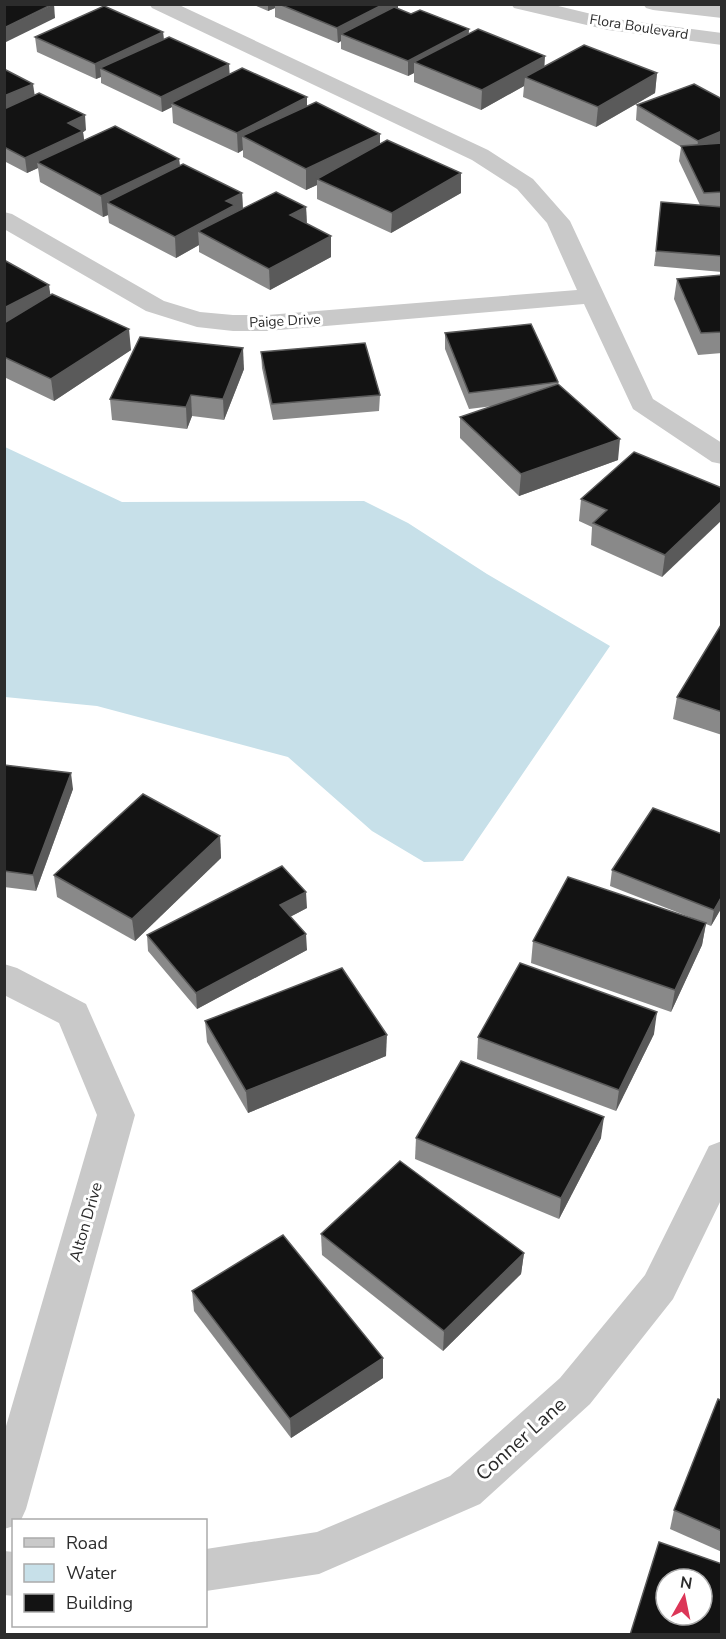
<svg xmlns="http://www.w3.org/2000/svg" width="726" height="1639" font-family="'Nunito Sans',sans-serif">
<rect width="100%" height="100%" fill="#fff"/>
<polygon fill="#c7e0e9" points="5,447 122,502 364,501 408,523 487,574 610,646 463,861 424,862 372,831 288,757 97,706 5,697"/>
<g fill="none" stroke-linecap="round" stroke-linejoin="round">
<g fill="#c9c9c9" fill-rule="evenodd">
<polygon points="149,4 177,4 488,150 533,179 570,221 653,399 722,443 722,464 712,462 633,409 584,304 267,331 233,331 197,327 146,311 4,229 4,212 12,214 164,301 200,312 233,315 267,315 577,290 547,223 517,189 472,160 152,8"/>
<polygon points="4,964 17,968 86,1004 135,1115 26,1509 21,1520 14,1520 14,1526 4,1529 4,1433 97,1115 59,1023 4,995"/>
<polygon points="722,1141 722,1198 673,1299 590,1404 480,1504 319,1574 206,1591 206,1549 317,1532 450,1476 560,1378 645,1275 709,1146"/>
<polygon points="4,1551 14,1552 14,1596 4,1595"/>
</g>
<g fill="#c9c9c9" fill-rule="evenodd">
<polygon points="511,4 550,4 608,18 722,33 722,45 608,30 514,8"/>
<polygon points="643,4 722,6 722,18 653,10 646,8"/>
</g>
</g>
<g fill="#898989">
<polygon points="252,4 398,4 398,9 411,14 469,29 468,34 544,66 657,73 655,93 596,127 523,97 524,86 481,110 414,82 414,73 408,76 341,49 341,41 338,43 275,17 275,8 268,11"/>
<polygon points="163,32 164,39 229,64 229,74 307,106 380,134 380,144 461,173 461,193 391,233 317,199 317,185 306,190 243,157 243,150 238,153 173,123 172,107 162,112 101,83 101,77 96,79 37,52 35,37"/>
<polygon points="4,69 34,95 86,130 83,132 84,141 179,159 180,165 242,193 243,208 306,207 307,224 331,236 331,257 270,290 199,252 199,245 176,258 109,223 108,215 103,217 40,182 38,168 27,173 4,161"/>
<polygon points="722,99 722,272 654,266 656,251 700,205 679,161 681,147 636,120 637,105"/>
<polygon points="4,260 50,295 131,350 54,401 4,377"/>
<polygon points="722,275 722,353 698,355 674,299 677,279"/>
<polygon points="445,333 558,382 558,384 618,460 519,496 460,438 460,417 493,406 469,409 445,349"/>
<polygon points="261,352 380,395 379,411 273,420 262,368"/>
<polygon points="244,369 224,420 192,416 187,429 112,420 110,399"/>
<polygon points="722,488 662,577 591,545 592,527 579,521 581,499"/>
<polygon points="722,625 722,735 673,719 677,697"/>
<polygon points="4,765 73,789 36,891 4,887"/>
<polygon points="220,836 221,858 135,941 57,897 54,875"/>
<polygon points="612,870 722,907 711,926 706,924 702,945 671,1012 531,963 533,941 692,918 610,886"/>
<polygon points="307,908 290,917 307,950 197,1009 148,951 147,935"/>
<polygon points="205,1021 386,1056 248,1113 207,1042"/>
<polygon points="654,1034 616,1111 477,1059 478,1037"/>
<polygon points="416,1138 601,1138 559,1219 415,1159"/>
<polygon points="321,1234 524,1253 521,1274 443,1351 322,1255"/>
<polygon points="192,1291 383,1378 291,1438 194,1311"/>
<polygon points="722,1401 722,1552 670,1529 674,1510"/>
</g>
<g fill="#5a5a5a">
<polygon points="54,4 55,18 4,43 4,28"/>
<polygon points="268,4 275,4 275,8 268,11"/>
<polygon points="384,4 398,4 398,12 341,34 341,41 338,43 337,28"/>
<polygon points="469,29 468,44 414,62 414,73 408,76 408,61"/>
<polygon points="163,32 164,46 100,68 101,77 96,79 95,64"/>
<polygon points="545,56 544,75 525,77 524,86 481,110 482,90"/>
<polygon points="229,64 230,79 171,103 172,107 162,112 161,97"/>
<polygon points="657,73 655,93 596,127 598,107"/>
<polygon points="33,84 36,104 4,117 4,96"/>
<polygon points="307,97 307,117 242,136 243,150 238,153 237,133"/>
<polygon points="85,115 86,130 83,132 85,146 37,162 38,168 27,173 25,158 68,123"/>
<polygon points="722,131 722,145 696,156 698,141"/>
<polygon points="380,134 380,154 317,179 317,185 306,190 306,169"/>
<polygon points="179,159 181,179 107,202 108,215 103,217 101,196"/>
<polygon points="461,173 461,193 391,233 392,213"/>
<polygon points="242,193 243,213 198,231 199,245 176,258 175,237 226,201"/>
<polygon points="306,207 307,228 290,215"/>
<polygon points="331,236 331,257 270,290 269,269"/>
<polygon points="49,285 52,306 4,331 4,308"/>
<polygon points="129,329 131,350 54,401 51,379"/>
<polygon points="243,348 244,369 224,420 223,399"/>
<polygon points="191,395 192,416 187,429 186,407"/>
<polygon points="620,439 618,460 519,496 521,474"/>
<polygon points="722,501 722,520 662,577 665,555"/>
<polygon points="71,773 73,789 36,891 33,875"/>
<polygon points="220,836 221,858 135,941 132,919"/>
<polygon points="306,892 307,908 280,922 280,905"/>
<polygon points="722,896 722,907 711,926 714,910"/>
<polygon points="706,923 702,945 671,1012 675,990"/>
<polygon points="306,934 307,950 197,1009 196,993"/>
<polygon points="657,1012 654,1034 616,1111 619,1090"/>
<polygon points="387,1035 386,1056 248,1113 246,1091"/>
<polygon points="604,1117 601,1138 559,1219 561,1198"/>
<polygon points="524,1253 521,1274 443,1351 444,1331"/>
<polygon points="383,1358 383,1378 291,1438 290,1419"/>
</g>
<g fill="#131313" stroke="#5a5a5a" stroke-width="1.5" fill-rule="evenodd">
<polygon points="4,4 53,4 4,28"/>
<polygon points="279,4 384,4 337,28"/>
<polygon points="104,6 163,32 95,64 35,37"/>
<polygon points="394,7 411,14 420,10 469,29 408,61 341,34"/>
<polygon points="478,29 545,56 482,90 414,62"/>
<polygon points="169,37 229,64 161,97 100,68"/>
<polygon points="584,45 657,73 598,107 525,77"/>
<polygon points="242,68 307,97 237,133 171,103"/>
<polygon points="4,69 33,84 4,96"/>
<polygon points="694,84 722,99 722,131 698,141 637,105"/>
<polygon points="39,93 85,115 68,123 83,131 25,158 4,147 4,109"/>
<polygon points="316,102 380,134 306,169 242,136"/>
<polygon points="115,126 179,159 101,196 37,162"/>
<polygon points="387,140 461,173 392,213 317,179"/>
<polygon points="722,143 722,192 704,193 681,146"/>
<polygon points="183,164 242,193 226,201 235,205 175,237 107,202"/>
<polygon points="276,192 306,207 290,215 331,236 269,269 198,231"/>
<polygon points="661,202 722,207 722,256 656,251"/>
<polygon points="4,260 49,285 4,308"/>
<polygon points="722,275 722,332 701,333 677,279"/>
<polygon points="52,294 129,329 51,379 4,357 4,323"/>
<polygon points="531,324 558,382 469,393 445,333"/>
<polygon points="140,337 243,348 223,399 191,395 186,407 110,399"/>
<polygon points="365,343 380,395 272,404 261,352"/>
<polygon points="558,384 620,439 521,474 460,417"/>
<polygon points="634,452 722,488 722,501 665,555 593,523 607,510 581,499"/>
<polygon points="721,625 722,625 722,712 677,697"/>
<polygon points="4,765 71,773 33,875 4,871"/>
<polygon points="143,794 220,836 132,919 54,875"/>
<polygon points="653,808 722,834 722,896 714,910 612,870"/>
<polygon points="282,866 306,892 280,905 306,934 196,993 147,935"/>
<polygon points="568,877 706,923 675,990 533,941"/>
<polygon points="520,963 657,1012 619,1090 478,1037"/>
<polygon points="342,968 387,1035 246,1091 205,1021"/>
<polygon points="461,1061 604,1117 561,1198 416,1138"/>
<polygon points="400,1161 524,1253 444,1331 321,1234"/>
<polygon points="283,1235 383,1358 290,1419 192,1291"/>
<polygon points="718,1399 722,1401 722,1531 674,1510"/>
<path d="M659 1542 722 1564V1635H630ZM666 1579H702V1615H666Z"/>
</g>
<g text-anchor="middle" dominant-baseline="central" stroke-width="6" stroke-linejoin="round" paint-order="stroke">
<g font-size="14" fill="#2c2c2c" stroke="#fff">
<text transform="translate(639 27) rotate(9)">Flora Boulevard</text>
<text transform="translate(285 321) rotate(-3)">Paige Drive</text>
</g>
<g font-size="16" fill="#2c2c2c" stroke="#fff">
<text transform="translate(86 1222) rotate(-74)">Alton Drive</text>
</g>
<g font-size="20" fill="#2c2c2c" stroke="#fff">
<text transform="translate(521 1439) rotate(-42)">Conner Lane</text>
</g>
</g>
<rect width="726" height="1639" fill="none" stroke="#2c2c2c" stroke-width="12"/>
<rect x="12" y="1519" width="195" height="108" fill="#ffffff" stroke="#ababab" stroke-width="1.5"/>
<rect x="24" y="1538" width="30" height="9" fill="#c9c9c9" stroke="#ababab" stroke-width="1.5"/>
<text x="66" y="1549" font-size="18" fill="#2c2c2c">Road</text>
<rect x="24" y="1564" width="30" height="18" fill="#c7e0e9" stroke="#ababab" stroke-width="1.5"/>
<text x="66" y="1579" font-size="18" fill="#2c2c2c">Water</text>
<rect x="24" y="1594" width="30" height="18" fill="#131313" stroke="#ababab" stroke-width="1.5"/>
<text x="66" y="1609" font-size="18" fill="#2c2c2c">Building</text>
<g transform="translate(684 1597) rotate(9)"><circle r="28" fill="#ffffff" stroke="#ababab" stroke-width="1.5"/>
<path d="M0-4.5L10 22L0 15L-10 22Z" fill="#dc3657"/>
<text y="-9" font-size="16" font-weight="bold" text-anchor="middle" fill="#2c2c2c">N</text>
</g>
</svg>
